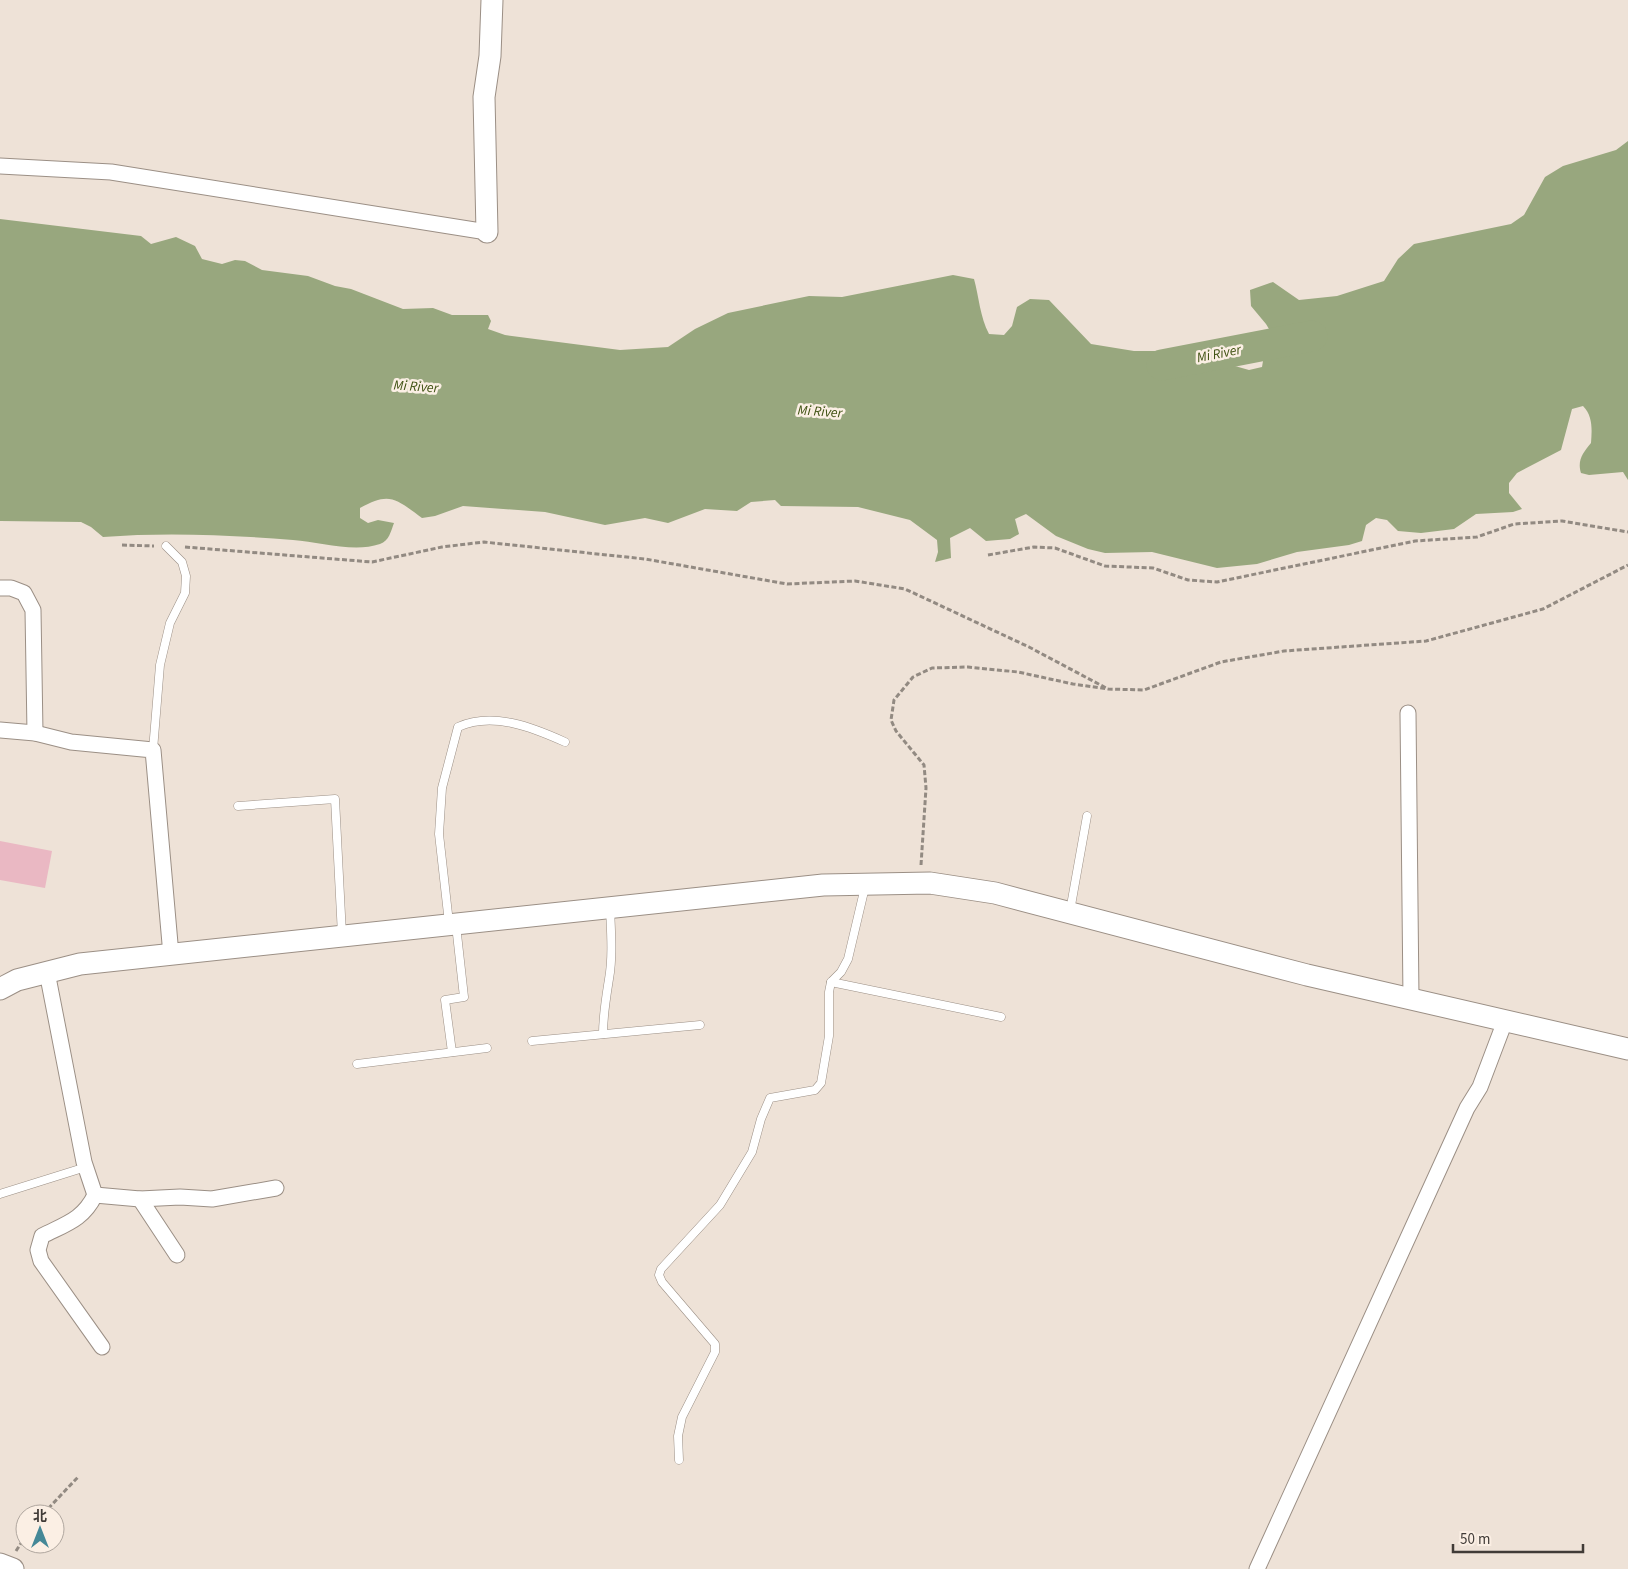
<svg xmlns="http://www.w3.org/2000/svg" width="1628" height="1569" font-family="'Source Sans 3','Noto Sans SC',sans-serif">
<rect width="100%" height="100%" fill="#eee2d7"/>
<polygon fill="#eab8c3" points="0,841 52,851 45,888 0,880"/>
<path fill="#98a77e" d="M1628 141V480L1623 472 1589 475 1581 473C1577 460 1583 453 1591 443 1592 430 1593 416 1583 406L1572 409 1561 450 1517 473 1509 483V493L1522 509 1513 512 1476 514 1454 529 1421 533 1398 531 1387 520 1376 518 1366 525 1362 541 1349 545 1297 552 1257 564 1217 568 1152 552 1105 553 1088 549 1056 536 1026 514 1015 519 1019 534 1010 539 986 541 970 528 950 538 951 558 935 562 938 552 937 540 910 520 858 507 781 506 775 500 751 502 737 511 705 509 668 523 645 518 605 525 545 512 463 506 435 516 422 518C396 499 390 491 360 508V518L368 523 378 520 394 523C391 531 389 541 380 544 354 553 320 542 293 540 230 535 166 532 103 537L91 527 81 522 0 521V219L141 236 151 244 176 237 195 246 202 259 222 264 235 260 245 261 262 270 308 276 335 286 351 289 403 309 433 308 452 315H488L491 321 488 329 505 335 620 350 668 347 695 329 728 313 809 296 842 297 953 275 974 279C979 297 980 317 989 334L1004 335 1012 326 1017 307 1030 299 1049 300 1091 344 1134 351H1182L1249 370 1262 367 1265 349 1275 339 1266 324 1251 306 1250 290 1273 282 1299 300 1337 296 1384 281 1398 259 1414 244 1511 224 1524 215 1545 177 1563 166 1616 150Z"/>
<g fill="none" stroke-linecap="round" stroke-linejoin="round">
<polyline stroke="#98a77e" stroke-width="31" points="1162,365 1312,336"/>
<defs>
<g id="lane">
<polyline points="153,750 160,665 170,623 185,593 186,576 182,562 166,546"/>
<polyline points="238,806 335,799 342,935"/>
<polyline points="1070,911 1087,816"/>
<path d="M449 923 439 834 442 788 458 727C493 711 534 728 565 742"/>
<polyline points="831,982 1001,1017"/>
<path d="M603 1034C603 1015 606 998 609 979 613 956 611 932 610 908"/>
<polyline points="532,1041 700,1025"/>
<polyline points="452,1052 445,1000 464,997 456,925"/>
<polyline points="357,1064 487,1048"/>
<polyline points="0,1194 86,1167"/>
<polyline points="679,1460 678,1436 682,1417 715,1352 715,1344 662,1282 659,1275 661,1269 720,1205 752,1152 761,1119 770,1098 815,1090 821,1083 829,1036 829,992 831,982 841,972 848,959 865,887"/>
</g>
<g id="street">
<polyline points="0,166 111,172 487,232"/>
<polyline points="0,588 11,588 24,593 33,610 35,733"/>
<polyline points="1408,713 1411,999"/>
<polyline points="0,730 35,733 71,742 153,750 171,955"/>
<polyline points="47,972 84,1162 95,1195"/>
<polyline points="140,1199 177,1255"/>
<path d="M102 1347 41 1261 38 1250 42 1236C65 1224 83 1220 95 1195L140 1199 180 1197 212 1199 276 1188"/>
<polyline points="1257,1569 1467,1108 1480,1087 1505,1021"/>
</g>
<g id="secondary">
<polyline points="487,232 484,97 490,56 492,0"/>
<polyline points="0,989 17,980 80,964 823,885 930,883 995,893 1307,975 1628,1049"/>
<polyline points="0,1564 13,1569"/>
</g>
</defs>
<use href="#lane" stroke="#9b8f85" stroke-width="9"/>
<use href="#street" stroke="#9b8f85" stroke-width="17"/>
<use href="#secondary" stroke="#9b8f85" stroke-width="23"/>
<g stroke="#928a82" stroke-width="3" stroke-dasharray="5 2.5" stroke-linecap="butt">
<polyline points="122,545 154,546"/>
<polyline points="185,547 372,562 442,547 484,542 645,559 787,584 855,581 905,589 1029,647 1108,689"/>
<polyline points="988,555 1034,547 1055,548 1105,566 1153,568 1188,580 1217,582 1415,541 1477,537 1514,524 1562,521 1628,532"/>
<polyline points="921,865 926,788 924,765 896,731 891,720 894,700 913,677 932,668 968,667 1018,672 1073,684 1108,689 1144,690 1221,662 1284,651 1426,641 1543,609 1628,565"/>
<polyline points="43,1514 79,1476"/>
<polyline points="16,1551 25,1537"/>
</g>
<use href="#lane" stroke="#fff" stroke-width="8"/>
<use href="#street" stroke="#fff" stroke-width="15"/>
<use href="#secondary" stroke="#fff" stroke-width="21"/>
</g>
<g text-anchor="middle" dominant-baseline="central" stroke-width="5" stroke-linejoin="round" paint-order="stroke">
<g font-size="14" font-style="italic" fill="#415314" stroke="#fbefe4">
<text transform="translate(1219 354) rotate(-11)">Mi River</text>
<text transform="translate(416 387) rotate(4)">Mi River</text>
<text transform="translate(820 412) rotate(4)">Mi River</text>
</g>
</g>
<g transform="translate(40 1529)"><circle r="24" fill="#fbefe4" stroke="#b0a79f"/>
<path d="M0-4L9 19L0 12L-9 19Z" fill="#458897"/>
<text y="-8" font-size="14" font-weight="bold" text-anchor="middle" fill="#403b37">北</text>
</g>
<path d="M1453 1544v8h130v-8" fill="none" stroke="#403b37" stroke-width="2.5"/>
<text x="1460" y="1544" font-size="15" fill="#403b37" stroke="#fbefe4" stroke-width="4" paint-order="stroke">50 m</text>
</svg>
